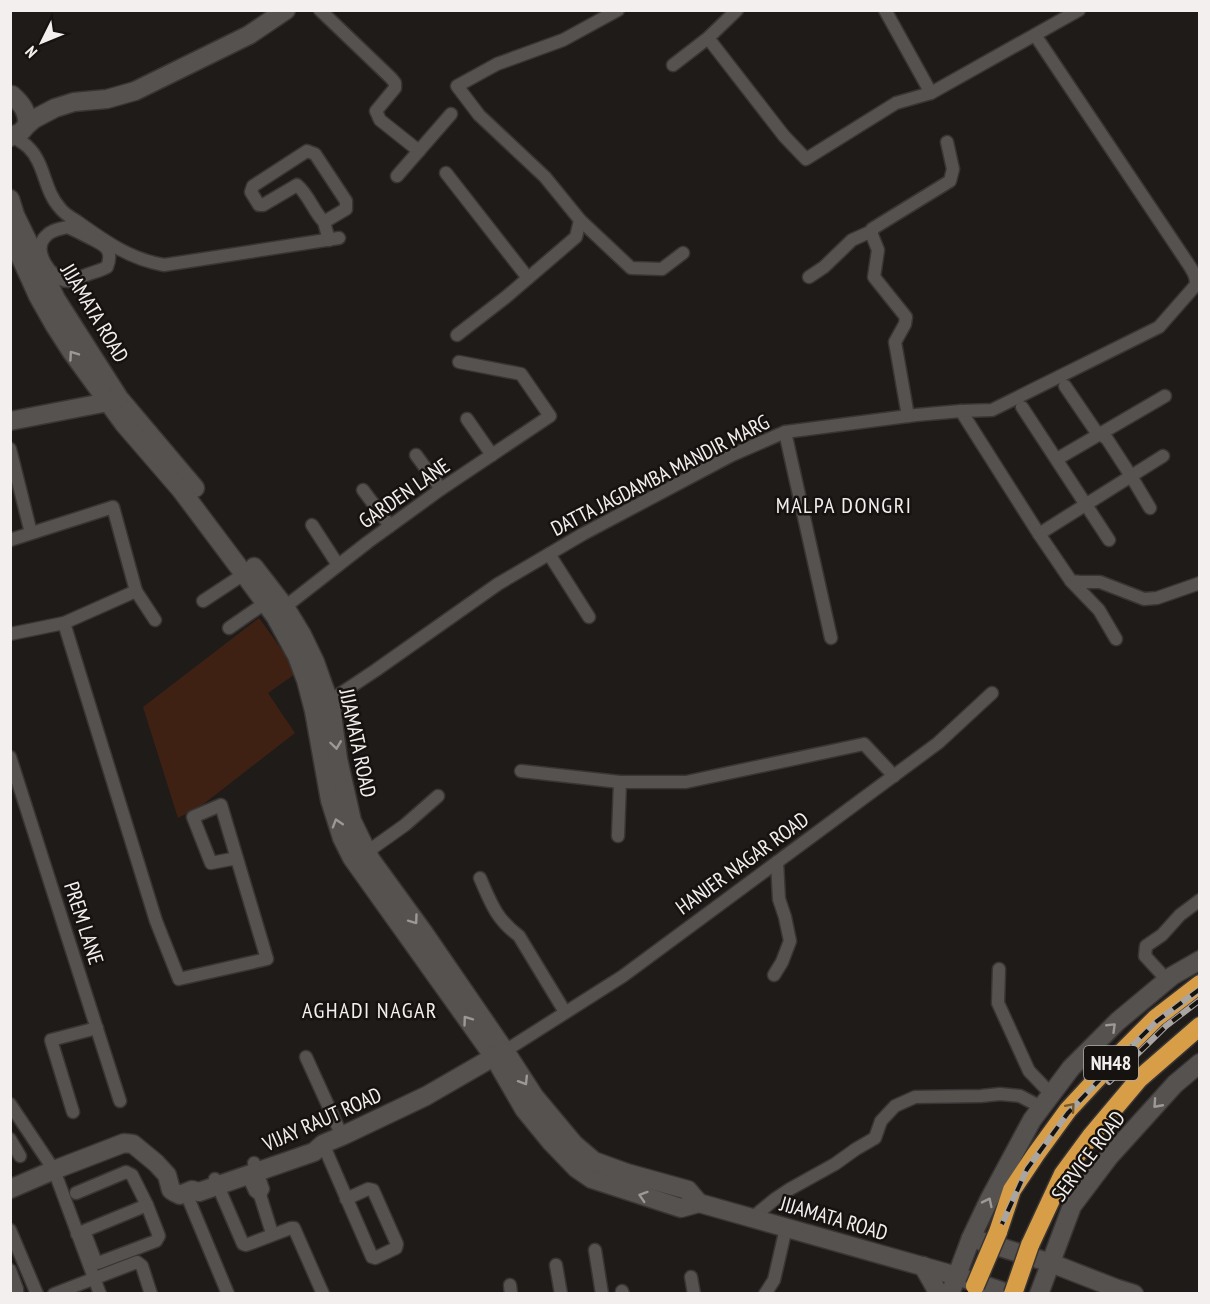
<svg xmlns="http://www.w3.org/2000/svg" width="1210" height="1304" font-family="'PT Sans Narrow',sans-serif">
<rect width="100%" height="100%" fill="#1f1b19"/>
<polygon fill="#3f2113" points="259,618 298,672 268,693 295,733 201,806 178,818 143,707"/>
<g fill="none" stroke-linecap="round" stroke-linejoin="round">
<defs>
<g id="street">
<polyline points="320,10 391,78 395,83 395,88 376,111 380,120 419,151"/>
<polyline points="885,10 931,93"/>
<polyline points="708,38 784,136 806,159 896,103 931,93 1079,10"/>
<polyline points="673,65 708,38 737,10"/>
<path d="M13 136C18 140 24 143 28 147 45 163 44 191 60 208 64 214 72 218 78 222 106 242 130 259 164 265L339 238"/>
<polyline points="446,173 528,278"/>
<polyline points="397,176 451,114"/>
<polyline points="580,220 631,268 662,269 683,253"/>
<path d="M324 222C313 211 309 195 297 185L263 205H259L251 192 253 186 307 151 315 154 346 201V209L324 222 329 240"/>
<path d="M67 227C75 230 82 234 90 238 104 245 114 249 107 267 100 271 93 272 86 275 79 277 76 282 68 281 51 280 31 250 46 236 51 230 60 229 67 227Z"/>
<polyline points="809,277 824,267 852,240 872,231"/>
<polyline points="457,335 506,297 576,237 580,220 545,177 479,115 457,86 497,64 563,40 618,10"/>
<polyline points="1065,386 1095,430 1107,439 1131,476 1150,508"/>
<polyline points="1022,407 1109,540"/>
<polyline points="961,411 1039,534 1071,581 1080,582 1100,582 1144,599 1157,598 1200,583"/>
<polyline points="908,416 895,342 905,324 906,317 874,277 878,250 872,235 872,229 950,181 953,169 947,142"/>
<polyline points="467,419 492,455"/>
<polyline points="785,432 831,638"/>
<polyline points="10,449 31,533"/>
<polyline points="416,455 441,489"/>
<polyline points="1057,459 1165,396"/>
<polyline points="363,490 390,526"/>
<polyline points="312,525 338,565"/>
<polyline points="1039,534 1163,456"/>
<polyline points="10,540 113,507 136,591 155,620"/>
<polyline points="549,554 589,617"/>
<polyline points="1071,581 1099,610 1116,639"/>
<polyline points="203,601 244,574"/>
<polyline points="281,610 368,542 441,489 550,416 521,374 459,362"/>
<polyline points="64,623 156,921 179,979 267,959 221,805 193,817 211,863 237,858"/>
<polyline points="229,628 265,603"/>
<polyline points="10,634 64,623 136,591"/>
<path d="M325 704 376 670 498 584 583 534 732 455 785 432 916 415 961 411 992 410 1159 327 1195 286C1199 277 1190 267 1185 259L1035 35"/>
<polyline points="10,757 120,1101"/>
<polyline points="521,771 620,782 686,782 864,744 894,776"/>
<polyline points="618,836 620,782"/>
<polyline points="361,854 367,852 405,825 438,796"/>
<path d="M480 878C491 903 496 919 519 936L565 1012"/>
<polyline points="999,969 998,1003 1029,1071 1051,1094"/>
<polyline points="774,975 782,962 790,941 785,917 779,899 777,862"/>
<polyline points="1167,980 1145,956 1146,946 1162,935 1180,915 1200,900"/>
<polyline points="505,1051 623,976 938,743 992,693"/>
<polyline points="306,1057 342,1136"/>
<polyline points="10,1104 54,1170 100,1294"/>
<polyline points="73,1112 51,1040 97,1028"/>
<polyline points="10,1139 20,1156"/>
<polyline points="323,1144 372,1257 375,1258 396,1248 397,1244 373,1190 368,1189 346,1199"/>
<polyline points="248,1176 255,1191 260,1195 263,1189 254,1163"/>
<polyline points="215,1179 243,1244 246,1245 291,1228 294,1228 323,1294"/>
<polyline points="76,1193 126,1172 132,1175 147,1205"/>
<polyline points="186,1193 228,1294"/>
<polyline points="260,1195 271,1230"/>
<polyline points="752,1218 775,1199 790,1189 835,1164 856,1149 875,1138 881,1121 895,1106 915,1097 981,1096 1000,1094 1020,1096 1041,1107"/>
<polyline points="10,1230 37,1294"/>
<polyline points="77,1234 84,1231 147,1205 159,1236 156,1241 98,1263 95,1260 84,1231"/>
<polyline points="595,1250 602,1294"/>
<polyline points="556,1265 561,1294"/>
<polyline points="10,1270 17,1289 17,1294"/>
<polyline points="691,1277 694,1294"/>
<polyline points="510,1285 511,1294"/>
<polyline points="622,1291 623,1294"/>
<polyline points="54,1294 137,1262 142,1266 151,1294"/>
<polyline points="765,1294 774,1280 786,1228"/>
</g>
<g id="secondary">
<path d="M10 95H12C22 104 28 112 27 125"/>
<polyline points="10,137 21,132 27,125 34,119 55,108 74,102 107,99 135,91 249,35 286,10"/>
<polyline points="10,199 15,215 56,299 119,398 195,488"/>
<polyline points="10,234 38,296 55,326 71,351 124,424 181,490 244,574 275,616 297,656 306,680 314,711 330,800 342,838 352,858 494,1057 524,1109 551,1142 576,1168 592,1179 681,1208 699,1203 957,1276 1010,1294"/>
<polyline points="10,421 108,402 118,398"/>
<polyline points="254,567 285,607 302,635 315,662 331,707 338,759 352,821 371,860 424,933 505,1051 534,1096 574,1144 594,1161 627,1173 688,1190 699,1203"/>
<polyline points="10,1189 54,1170 124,1143 133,1144 156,1163 167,1175 171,1190 174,1192 180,1195 192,1190 199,1192 314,1152 323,1144 342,1136 426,1096 504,1051"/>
<polyline points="971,1238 1051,1263 1115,1288 1134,1294"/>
<polyline points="923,1266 939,1294"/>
<polyline points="950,1294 971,1238 989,1200 1032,1120 1071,1068 1118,1021 1172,976 1200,960"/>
<polyline points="1039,1294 1072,1206 1109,1157 1175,1084 1200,1063"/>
</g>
<g id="highway">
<polyline points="998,1232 1012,1190 1036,1154 1068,1110 1118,1056 1156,1018 1200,984"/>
<polyline points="1030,1245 1063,1174 1091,1136 1139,1079 1200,1026"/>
</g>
</defs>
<use href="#street" stroke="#383534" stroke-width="15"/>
<use href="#secondary" stroke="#383534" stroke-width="21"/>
<use href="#highway" stroke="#383534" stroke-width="21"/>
<use href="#street" stroke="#56524f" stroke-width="12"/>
<use href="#secondary" stroke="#56524f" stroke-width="18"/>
<use href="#highway" stroke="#d79e47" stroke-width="18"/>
<defs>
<g id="rail">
<polyline points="1109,1082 1166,1026 1200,1000"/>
<polyline points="978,1294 996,1237 1027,1169 1068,1113 1122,1056 1157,1021 1200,989"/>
</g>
</defs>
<use href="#rail" stroke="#a8a5a3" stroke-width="6"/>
<use href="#rail" stroke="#161210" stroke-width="4" stroke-dasharray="11" stroke-linecap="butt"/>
<defs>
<g id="highway-bridge">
<polyline points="975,1286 998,1232"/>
<polyline points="1013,1294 1030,1245"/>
</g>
</defs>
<use href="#highway-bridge" stroke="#383534" stroke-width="21" stroke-linecap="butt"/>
<use href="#highway-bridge" stroke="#d79e47" stroke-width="18"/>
</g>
<defs><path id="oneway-chevron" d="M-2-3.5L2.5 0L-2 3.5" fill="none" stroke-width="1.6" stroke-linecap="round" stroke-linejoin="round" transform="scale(1.5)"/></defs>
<g stroke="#9c9997">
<use href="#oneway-chevron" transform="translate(73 355) rotate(-125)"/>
<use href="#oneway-chevron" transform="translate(336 745) rotate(82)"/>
<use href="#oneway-chevron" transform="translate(337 823) rotate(-107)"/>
<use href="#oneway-chevron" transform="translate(414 920) rotate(54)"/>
<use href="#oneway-chevron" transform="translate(467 1020) rotate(-126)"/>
<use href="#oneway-chevron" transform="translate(1112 1027) rotate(-44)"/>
<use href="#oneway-chevron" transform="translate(524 1081) rotate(58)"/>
<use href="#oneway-chevron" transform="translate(1157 1104) rotate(132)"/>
<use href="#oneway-chevron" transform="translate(643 1196) rotate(-162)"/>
<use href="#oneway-chevron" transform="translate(988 1202) rotate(-64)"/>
</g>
<use stroke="#76582c" href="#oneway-chevron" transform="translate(1071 1107) rotate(-49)"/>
<g text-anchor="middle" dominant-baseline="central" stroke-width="5" stroke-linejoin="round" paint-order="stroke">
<rect fill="#161210" stroke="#b0adab" stroke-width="1.5" x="1084" y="1046" width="54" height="34" rx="4.5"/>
<g font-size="20" font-weight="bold" fill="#f2efee">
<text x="1111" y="1063">NH48</text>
</g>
<g font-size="21" fill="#f2efee" stroke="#161210">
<text transform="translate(95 313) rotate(59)">JIJAMATA ROAD</text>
<text transform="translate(660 475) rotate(-27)">DATTA JAGDAMBA MANDIR MARG</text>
<text transform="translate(404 493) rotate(-35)">GARDEN LANE</text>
<text transform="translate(358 743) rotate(78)">JIJAMATA ROAD</text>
<text transform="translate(742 863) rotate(-36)">HANJER NAGAR ROAD</text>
<text transform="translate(84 923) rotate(72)">PREM LANE</text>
<text transform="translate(322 1119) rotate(-24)">VIJAY RAUT ROAD</text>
<text transform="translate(1088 1156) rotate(-53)">SERVICE ROAD</text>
<text transform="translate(834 1218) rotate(16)">JIJAMATA ROAD</text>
</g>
<g font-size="22" letter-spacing="1.5" fill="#f2efee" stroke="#161210">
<text x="844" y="505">MALPA DONGRI</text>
<text x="370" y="1010">AGHADI NAGAR</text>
</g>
</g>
<rect width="1210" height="1304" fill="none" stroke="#f2efee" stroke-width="24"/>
<g transform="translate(42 42) rotate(227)" stroke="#161210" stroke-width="4.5" paint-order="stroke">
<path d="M0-4.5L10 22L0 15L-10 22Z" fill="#f2efee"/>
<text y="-9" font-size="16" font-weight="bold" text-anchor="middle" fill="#f2efee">N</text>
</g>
</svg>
